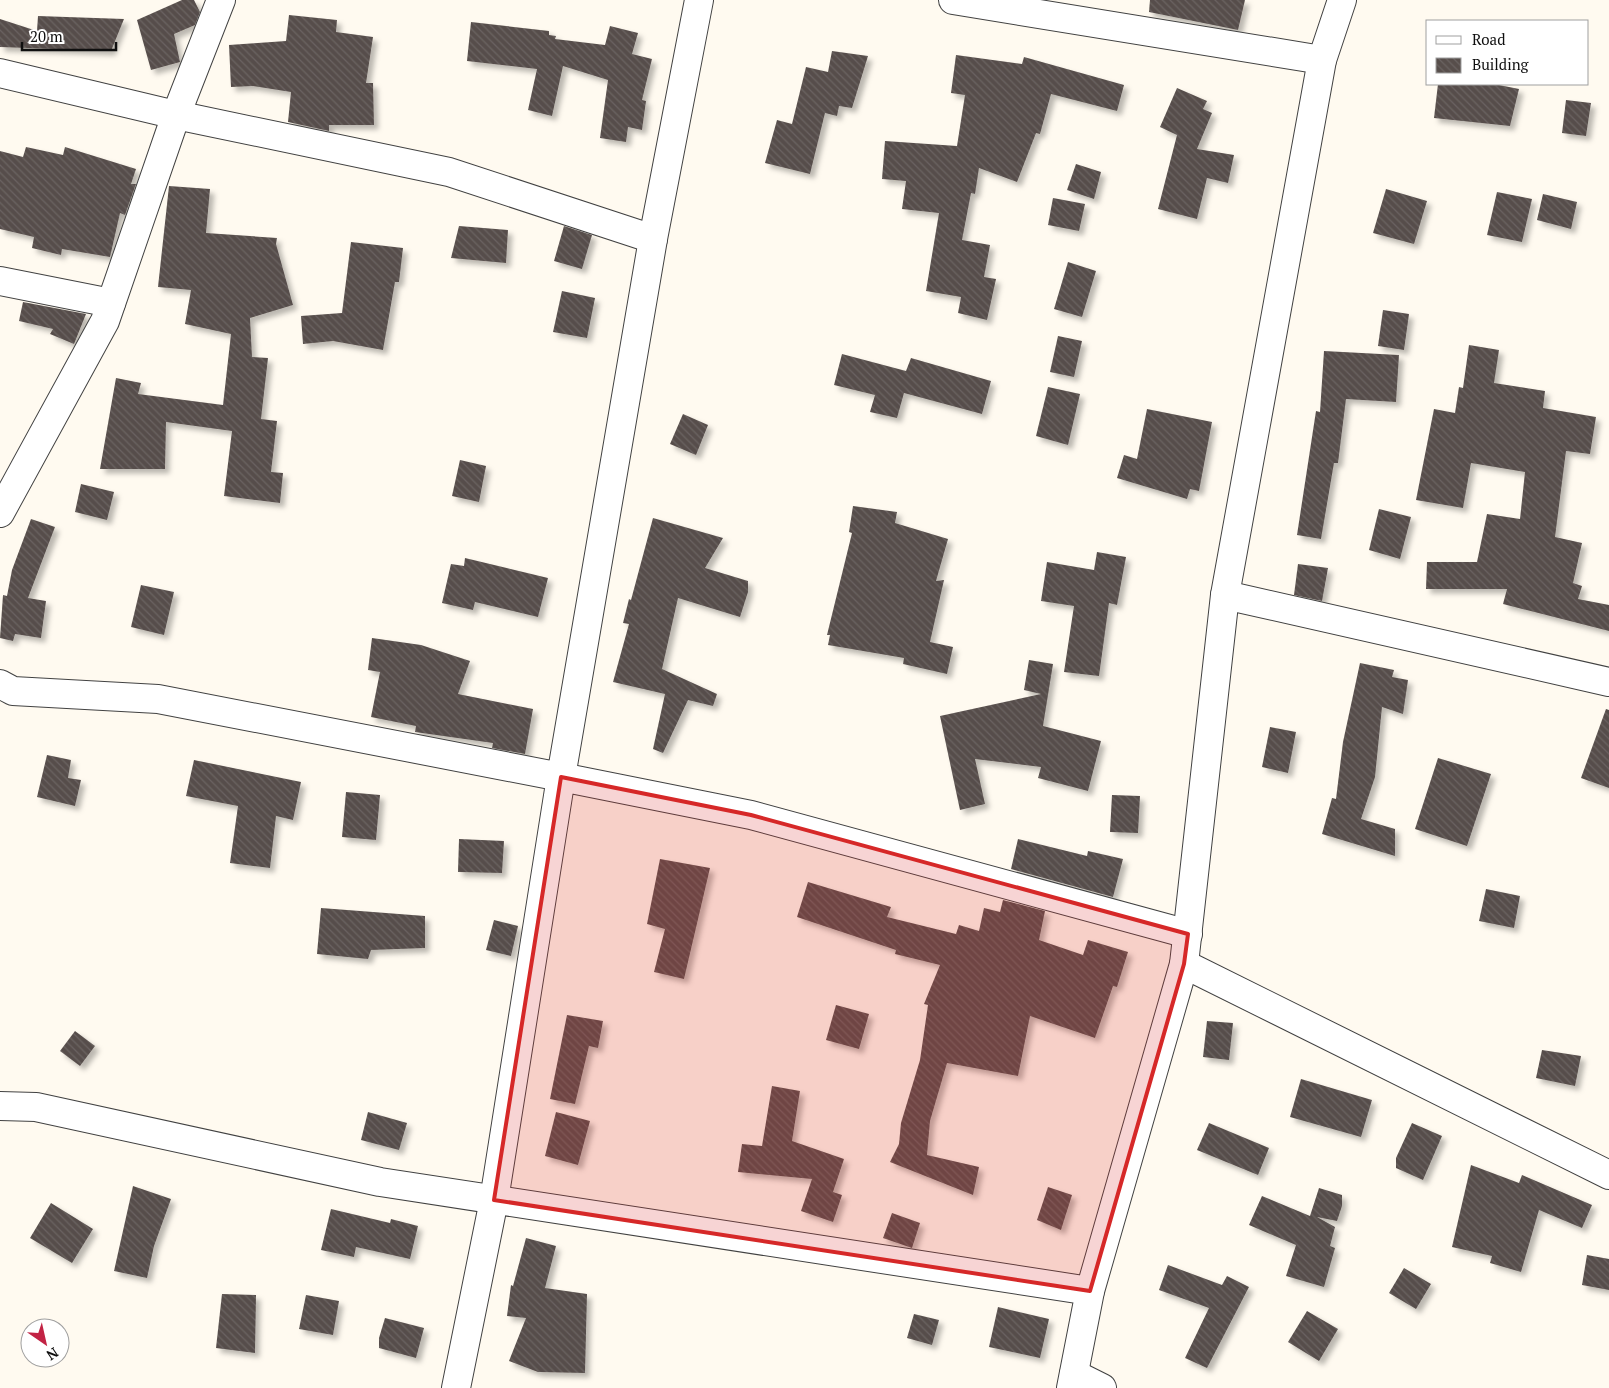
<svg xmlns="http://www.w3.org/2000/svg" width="1609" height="1388" font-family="'PT Serif',serif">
<defs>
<pattern id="building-back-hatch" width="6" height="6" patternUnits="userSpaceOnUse" patternTransform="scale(1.25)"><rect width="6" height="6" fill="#574e4b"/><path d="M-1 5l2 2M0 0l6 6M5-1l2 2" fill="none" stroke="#6a6361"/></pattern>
<filter id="shadow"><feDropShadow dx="4.5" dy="4.5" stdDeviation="2.5" flood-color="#0004"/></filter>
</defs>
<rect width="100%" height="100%" fill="#fffaf0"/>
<g fill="url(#building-back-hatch)" filter="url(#shadow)">
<polygon points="182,0 194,0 200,12 195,25 174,34 180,62 151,70 137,20"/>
<polygon points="1150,0 1245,0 1238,30 1149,12"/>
<polygon points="289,15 337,20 336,32 373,37 366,83 373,83 374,125 329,125 329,131 288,122 291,92 253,86 231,87 229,45 286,41"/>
<polygon points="38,16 124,19 111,51 0,47 0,19 37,31"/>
<polygon points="471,22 549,31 549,35 556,36 555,39 605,45 610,26 638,33 632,54 652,59 642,100 646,101 642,130 628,127 626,142 600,138 608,80 563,66 552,116 528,110 537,69 467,61"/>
<polygon points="832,51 868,56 852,108 839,106 837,116 825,113 810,174 765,163 777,120 792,124 806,67 828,72"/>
<polygon points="956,55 1022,64 1024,57 1124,85 1117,111 1051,94 1040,134 1036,133 1017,182 979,168 975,194 971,193 962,240 990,245 984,277 996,279 987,320 958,313 961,297 926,291 939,213 902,209 906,181 882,179 885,141 957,146 965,95 951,93"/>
<polygon points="1438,84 1494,84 1519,89 1510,126 1434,118"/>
<polygon points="1177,88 1207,101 1203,109 1212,113 1197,149 1234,155 1228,183 1207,178 1197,219 1158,209 1177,135 1160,127"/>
<polygon points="1566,100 1591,103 1586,136 1562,133"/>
<polygon points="26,147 63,155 65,147 136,169 131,184 136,184 125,215 120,213 110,257 62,249 61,255 32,248 34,237 0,229 0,151 23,157"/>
<polygon points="1076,164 1101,172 1094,199 1067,190"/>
<polygon points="169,186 210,189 206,233 277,238 276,244 293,305 250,318 252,357 268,358 261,419 277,421 271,472 283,473 280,503 224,496 232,431 166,422 165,469 100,469 116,378 141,383 138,394 223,405 231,334 185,324 191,290 158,287"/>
<polygon points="1386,189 1427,201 1414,244 1373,233"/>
<polygon points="1497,192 1532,199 1522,242 1487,235"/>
<polygon points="1543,194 1577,202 1571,229 1537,220"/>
<polygon points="1053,198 1085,204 1079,231 1048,225"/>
<polygon points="459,226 508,230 506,263 451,258"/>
<polygon points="564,226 592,235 582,269 554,261"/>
<polygon points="351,242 403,248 399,282 395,282 383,350 333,341 303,344 301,316 342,313"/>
<polygon points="1068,262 1096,271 1082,317 1054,309"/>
<polygon points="562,291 595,298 587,338 553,332"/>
<polygon points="23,302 86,314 74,344 50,334 53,329 19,321"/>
<polygon points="1383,310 1409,314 1404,350 1378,346"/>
<polygon points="1058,336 1082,341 1074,377 1050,372"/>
<polygon points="1469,345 1499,350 1494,383 1545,391 1543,408 1596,417 1590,454 1566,451 1555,537 1582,543 1573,583 1582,586 1578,599 1609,605 1609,631 1503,604 1507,589 1426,589 1427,562 1477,562 1487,514 1520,519 1525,472 1471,463 1463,508 1416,500 1434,409 1455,413 1459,387 1463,388"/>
<polygon points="1324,351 1399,355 1396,402 1346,399 1338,463 1334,463 1321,539 1297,535 1316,411 1320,412"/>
<polygon points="842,354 906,371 911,358 991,381 982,414 904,393 897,418 870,412 875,395 834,385"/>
<polygon points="1048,387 1080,394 1068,445 1036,436"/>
<polygon points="1147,409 1212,422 1199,491 1190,489 1187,499 1117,478 1124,455 1137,459"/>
<polygon points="683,414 708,425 696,455 670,444"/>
<polygon points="460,460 486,466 479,502 452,496"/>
<polygon points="81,484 114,492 107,520 75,512"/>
<polygon points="853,506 897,512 895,523 948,539 936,581 944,580 930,642 953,647 947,674 903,664 904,658 828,645 830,635 827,635 852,533 849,532"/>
<polygon points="1379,509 1411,517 1400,559 1369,550"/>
<polygon points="653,518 723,538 705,568 748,581 748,592 740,617 678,598 662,669 717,694 713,706 688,700 663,753 653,749 665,694 613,682 629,624 623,623 629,599 631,600"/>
<polygon points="31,519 55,527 28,598 46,601 41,638 15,634 13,641 0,638 3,595 7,596 12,570"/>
<polygon points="1097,552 1126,557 1117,605 1109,603 1099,676 1064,672 1074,606 1041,601 1047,562 1094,570"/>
<polygon points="465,558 548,578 538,617 475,602 473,610 442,603 451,564 464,566"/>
<polygon points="1298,564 1328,568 1322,601 1294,595"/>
<polygon points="141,585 174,592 164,635 131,627"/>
<polygon points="372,638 421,645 470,661 458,694 533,709 525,754 492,748 493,743 415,732 416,726 371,717 380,672 368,670"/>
<polygon points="1029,660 1053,664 1043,726 1101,741 1088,791 1038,778 1041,767 975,759 985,804 960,810 940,716 1041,694 1024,690"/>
<polygon points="1360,663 1394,670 1392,677 1408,680 1403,714 1382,707 1375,777 1361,819 1395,829 1395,856 1322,834 1332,798 1336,799 1343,742"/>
<polygon points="1606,709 1609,710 1609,788 1581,778"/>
<polygon points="1270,727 1296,732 1288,773 1262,767"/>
<polygon points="47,755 71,760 68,778 81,780 75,806 37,797"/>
<polygon points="1438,758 1491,774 1467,846 1415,829"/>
<polygon points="194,760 301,782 293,820 276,816 270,868 230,863 238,806 186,796"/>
<polygon points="346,792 380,795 376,840 342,837"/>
<polygon points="1112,795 1140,796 1138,833 1110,832"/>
<polygon points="459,839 504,841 502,873 458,872"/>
<polygon points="1018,839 1087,856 1088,851 1123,859 1113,897 1011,869"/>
<polygon points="660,859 710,868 684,979 654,972 665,929 647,924"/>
<polygon points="808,882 891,907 887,917 956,934 959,925 979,931 984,908 1000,912 1003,900 1045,911 1039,940 1083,955 1088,940 1128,952 1117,987 1113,986 1095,1038 1030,1016 1018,1076 947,1063 930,1121 927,1155 979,1167 973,1195 890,1162 899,1144 901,1123 920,1060 928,1005 924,1004 940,965 895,954 896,950 797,917"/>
<polygon points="1486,889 1520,896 1514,928 1479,921"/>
<polygon points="321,908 425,916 425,948 371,950 368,959 317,954"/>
<polygon points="494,920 518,926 511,956 486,950"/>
<polygon points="836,1005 869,1014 859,1049 826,1040"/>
<polygon points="567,1015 603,1021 598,1048 589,1046 575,1104 550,1099"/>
<polygon points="1207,1021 1233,1023 1229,1060 1203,1057"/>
<polygon points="75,1031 95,1046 80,1066 60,1051"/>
<polygon points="1542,1050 1581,1056 1575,1086 1536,1078"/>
<polygon points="1301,1079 1372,1100 1361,1137 1290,1117"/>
<polygon points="772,1086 800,1091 792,1141 844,1159 833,1192 842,1195 833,1222 801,1211 812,1179 738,1172 742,1144 762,1146"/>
<polygon points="368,1112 407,1123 399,1150 361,1140"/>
<polygon points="556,1112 590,1121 578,1165 545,1156"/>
<polygon points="1209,1123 1269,1148 1258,1175 1197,1150"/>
<polygon points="1412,1123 1442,1136 1423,1180 1396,1168 1396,1158"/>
<polygon points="1471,1165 1519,1183 1522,1175 1592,1205 1582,1228 1539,1210 1521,1272 1490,1263 1492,1256 1452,1247"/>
<polygon points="133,1186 171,1199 154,1246 147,1278 114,1271"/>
<polygon points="1048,1187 1072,1195 1061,1230 1037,1220"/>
<polygon points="1319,1188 1342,1195 1342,1206 1337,1221 1317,1217 1335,1227 1330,1246 1335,1248 1324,1287 1286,1276 1296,1245 1249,1225 1262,1196 1310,1216"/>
<polygon points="51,1203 93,1229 72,1263 30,1238"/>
<polygon points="331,1209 390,1223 391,1219 418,1226 410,1259 356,1247 354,1257 321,1250"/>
<polygon points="892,1213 920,1223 912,1248 883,1238"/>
<polygon points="526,1238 556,1246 545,1288 587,1294 585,1373 538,1372 509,1361 526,1318 507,1316 511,1285 513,1286"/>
<polygon points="1587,1255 1609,1259 1609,1290 1582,1285"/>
<polygon points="1168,1265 1222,1285 1227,1276 1249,1287 1207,1368 1185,1358 1209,1308 1159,1290"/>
<polygon points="1404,1268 1431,1284 1416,1309 1389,1293"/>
<polygon points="222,1294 256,1295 255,1353 216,1348"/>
<polygon points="306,1295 339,1301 333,1335 299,1329"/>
<polygon points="998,1307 1049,1319 1040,1358 989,1347"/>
<polygon points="1307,1311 1338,1329 1319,1361 1288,1342"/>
<polygon points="914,1314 939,1320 932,1345 907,1338"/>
<polygon points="385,1318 424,1328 416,1358 379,1348 379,1338"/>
</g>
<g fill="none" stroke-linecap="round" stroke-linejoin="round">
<defs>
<g id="minor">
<polyline points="953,0 1322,60"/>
<polyline points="0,73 176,115 449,172 653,239"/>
<polyline points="0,281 111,303"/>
<polyline points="0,513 105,321 176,115 221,0"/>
<polyline points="1225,595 1609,682"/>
<polyline points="0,684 13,691 158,699 561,777 653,239 699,0"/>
<polyline points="1184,964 1609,1175"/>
<polyline points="0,1106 36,1107 380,1182 1090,1291"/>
<polyline points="1074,1374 1102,1388"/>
<polyline points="456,1388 494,1200 561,777 751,815 1188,934"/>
<polyline points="1071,1388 1090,1291 1184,964 1225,595 1322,60 1342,0"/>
</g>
</defs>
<use href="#minor" stroke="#424242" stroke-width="30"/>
<use href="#minor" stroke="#fff" stroke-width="28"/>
</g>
<path fill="#d62828" fill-opacity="0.2" stroke="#d62828" stroke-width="4" stroke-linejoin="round" d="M561 777 751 815 1188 934 1184 964 1090 1291 494 1200Z"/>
<rect x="1426" y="20" width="162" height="65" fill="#ffffff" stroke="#9f9f9f"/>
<rect x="1436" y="36" width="25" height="8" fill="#ffffff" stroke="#9f9f9f"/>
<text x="1472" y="45" font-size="15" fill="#0f0f0f">Road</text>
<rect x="1436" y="58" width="25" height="15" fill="url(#building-back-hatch)" stroke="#9f9f9f"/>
<text x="1472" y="70" font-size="15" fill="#0f0f0f">Building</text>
<g transform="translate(45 1343) rotate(146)"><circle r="24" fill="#ffffff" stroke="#9f9f9f"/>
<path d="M0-4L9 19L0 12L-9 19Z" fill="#c22344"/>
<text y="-8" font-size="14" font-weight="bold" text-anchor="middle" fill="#0f0f0f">N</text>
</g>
<path d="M22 42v8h94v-8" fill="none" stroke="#0f0f0f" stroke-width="2.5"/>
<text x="30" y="42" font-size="15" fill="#0f0f0f" stroke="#ffffff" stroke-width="4" paint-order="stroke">20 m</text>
</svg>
